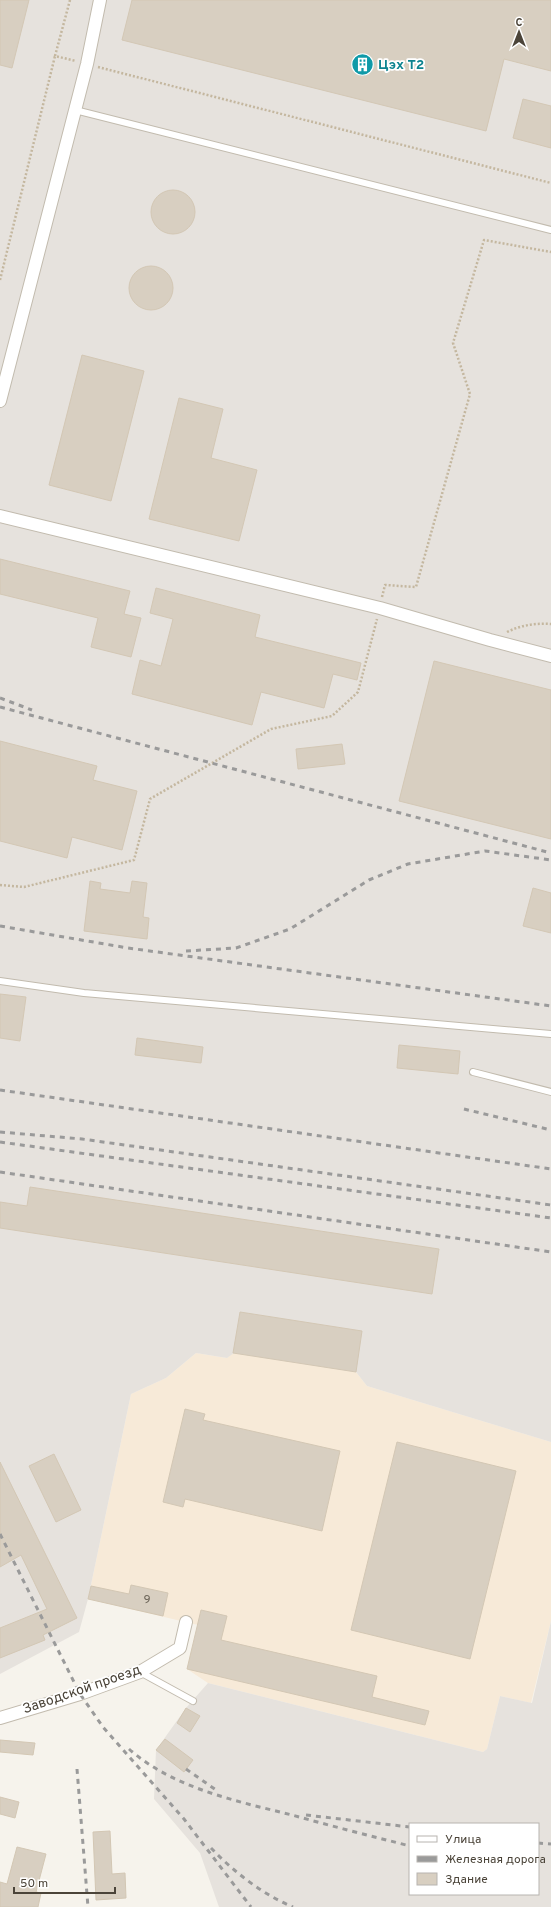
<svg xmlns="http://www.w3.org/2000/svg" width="551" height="1907" font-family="Overpass,sans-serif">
<rect width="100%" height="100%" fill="#f6f3ec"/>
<polygon fill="#f7ead8" points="196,1353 227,1358 233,1353 356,1372 367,1386 551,1442 551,1621 531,1703 500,1696 487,1749 483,1752 208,1683 187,1669 198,1625 88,1599 131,1394 166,1378"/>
<g fill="#e6e2dd" fill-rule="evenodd">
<polygon points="0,0 551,0 551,1442 367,1386 356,1372 234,1353 227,1358 196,1353 166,1378 131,1394 88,1599 79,1632 0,1674"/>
<path d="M551 1621V1907H219L200 1853 154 1799 156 1750 186 1708 208 1683 483 1752 487 1749 500 1696 532 1703ZM410 1824H538V1894H410Z"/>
</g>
<g fill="#d8cfc1" stroke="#d3c7b4">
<polygon points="0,0 29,0 12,68 0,65"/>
<polygon points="132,0 551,0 551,71 504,59 486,131 122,40"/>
<polygon points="523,99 551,106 551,148 513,138"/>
<circle cx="173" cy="212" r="22"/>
<circle cx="151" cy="288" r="22"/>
<polygon points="82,355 144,371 111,501 49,485"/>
<polygon points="179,398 223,409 211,458 257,470 239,541 149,519"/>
<polygon points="0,559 130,591 124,614 141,618 131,657 91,647 98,618 0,594"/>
<polygon points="156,588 260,615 255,637 361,663 357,680 333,674 324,708 261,692 252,725 132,694 140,660 161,666 173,619 150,613"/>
<polygon points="434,661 551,690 551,839 399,801"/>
<polygon points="0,741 97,766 93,780 137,791 122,850 72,837 67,858 0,841"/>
<polygon points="342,744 345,764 298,769 296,749"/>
<polygon points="90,881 101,883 100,889 130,893 132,881 147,883 143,917 149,918 147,939 84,931"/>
<polygon points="533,888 551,893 551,933 523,926"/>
<polygon points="0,994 26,997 20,1041 0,1038"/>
<polygon points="137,1038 203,1047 201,1063 135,1055"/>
<polygon points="399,1045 460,1051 458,1074 397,1068"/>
<polygon points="30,1187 439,1249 432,1294 0,1228 0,1202 27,1206"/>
<polygon points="240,1312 362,1331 356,1372 233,1353"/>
<polygon points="185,1409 205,1414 203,1420 340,1451 322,1531 185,1499 183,1507 163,1502"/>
<polygon points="397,1442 516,1471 470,1659 351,1630"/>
<polygon points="54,1454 81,1510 56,1522 29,1466"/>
<polygon points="0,1462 77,1618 43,1635 45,1640 0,1658 0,1628 47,1609 21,1555 0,1567"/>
<polygon points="131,1585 168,1593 163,1616 88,1599 91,1586 129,1594"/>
<polygon points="201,1610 227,1616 221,1640 377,1676 372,1697 429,1711 425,1725 187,1669"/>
<polygon points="186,1708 200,1716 190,1732 177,1723"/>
<polygon points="165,1739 193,1760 184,1772 156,1750"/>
<polygon points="0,1740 35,1743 33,1755 0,1752"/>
<polygon points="0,1797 19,1802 15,1818 0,1814"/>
<polygon points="110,1831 112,1874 125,1873 126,1898 96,1900 93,1832"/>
<polygon points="17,1847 46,1854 36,1892 41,1893 38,1907 0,1907 0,1882 7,1884"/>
</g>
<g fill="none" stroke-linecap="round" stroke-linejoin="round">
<defs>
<g id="service">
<polyline points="75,110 551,230"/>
<polyline points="0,981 84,993 551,1034"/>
<polyline points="473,1072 551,1092"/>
<polyline points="140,1672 193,1701"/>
</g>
<g id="minor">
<polyline points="0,401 87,64 100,0"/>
<polyline points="0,516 380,608 490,640 551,656"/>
<polyline points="0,1718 80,1694 140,1672 180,1648 186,1622"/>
</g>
</defs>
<use href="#service" stroke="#c2bbae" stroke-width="8"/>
<use href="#minor" stroke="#c2bbae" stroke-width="14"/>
<g stroke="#c4b79f" stroke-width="2.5" stroke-dasharray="2 2" stroke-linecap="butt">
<polyline points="70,0 55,56 76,61"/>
<polyline points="98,67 551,183"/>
<polyline points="0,280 55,56"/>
<polyline points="382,597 385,585 416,587 470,394 453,343 484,240 551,252"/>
<path d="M507 632C521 625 536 623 551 624"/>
<polyline points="0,885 24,887 134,860 150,799 271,729 332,716 358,692 377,619"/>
</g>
<use href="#service" stroke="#fff" stroke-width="6"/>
<use href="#minor" stroke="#fff" stroke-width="12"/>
<g stroke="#9a9a9a" stroke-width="3" stroke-dasharray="5 5" stroke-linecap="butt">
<polyline points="0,698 32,710"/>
<polyline points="0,707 551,853"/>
<polyline points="0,926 128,948 551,1006"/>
<polyline points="186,951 236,948 290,929 369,880 408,864 485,851 551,860"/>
<polyline points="0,1090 551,1169"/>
<polyline points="464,1109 551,1130"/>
<polyline points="0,1132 82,1139 551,1205"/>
<polyline points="0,1142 551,1218"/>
<polyline points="0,1172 551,1252"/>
<polyline points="0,1534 80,1694 103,1727 184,1819 251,1907"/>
<path d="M129 1749C173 1788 236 1801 292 1815 331 1826 371 1836 410 1846"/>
<polyline points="77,1769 88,1907"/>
<polyline points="186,1769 216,1790"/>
<polyline points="306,1815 410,1827"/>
<polyline points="538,1843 551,1844"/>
<path d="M211 1848C234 1872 262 1894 293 1907"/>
</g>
</g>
<defs>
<symbol id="building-disc" viewBox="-11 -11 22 22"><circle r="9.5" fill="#0f9aa8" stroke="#fff"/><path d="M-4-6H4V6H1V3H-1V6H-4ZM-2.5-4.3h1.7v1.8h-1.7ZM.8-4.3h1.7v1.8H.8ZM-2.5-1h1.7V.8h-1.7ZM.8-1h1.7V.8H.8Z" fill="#fff"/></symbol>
</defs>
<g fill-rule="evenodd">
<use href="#building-disc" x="350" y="52" width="25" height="25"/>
</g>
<g text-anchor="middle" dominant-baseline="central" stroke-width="3.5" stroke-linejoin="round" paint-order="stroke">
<g font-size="12" fill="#6e675b">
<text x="147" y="1600">9</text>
</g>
<g font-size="14" font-weight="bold" fill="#0d838f" stroke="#fff" text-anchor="start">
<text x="378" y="65">Цэх Т2</text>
</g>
<g font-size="14" fill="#4b4439" stroke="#fff">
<text transform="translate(82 1690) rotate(-19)">Заводской проезд</text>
</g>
</g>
<rect x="409" y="1823" width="130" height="72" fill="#ffffff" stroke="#b7b4b0"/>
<rect x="417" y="1836" width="20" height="6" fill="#ffffff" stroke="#b7b4b0"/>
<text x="445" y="1843" font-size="12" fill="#4b4439">Улица</text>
<rect x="417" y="1856" width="20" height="6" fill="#9a9a9a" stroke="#b7b4b0"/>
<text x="445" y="1863" font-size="12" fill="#4b4439">Железная дорога</text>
<rect x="417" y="1873" width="20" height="12" fill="#d8cfc1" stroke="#b7b4b0"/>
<text x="445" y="1883" font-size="12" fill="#4b4439">Здание</text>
<g transform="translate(519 32)" stroke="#ffffff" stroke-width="3" paint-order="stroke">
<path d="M0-3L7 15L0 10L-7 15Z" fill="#4b4439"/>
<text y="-6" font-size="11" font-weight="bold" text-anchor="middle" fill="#4b4439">С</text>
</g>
<path d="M14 1887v6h101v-6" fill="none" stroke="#4b4439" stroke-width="2"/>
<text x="20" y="1887" font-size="12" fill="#4b4439" stroke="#ffffff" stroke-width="3" paint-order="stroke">50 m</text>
</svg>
